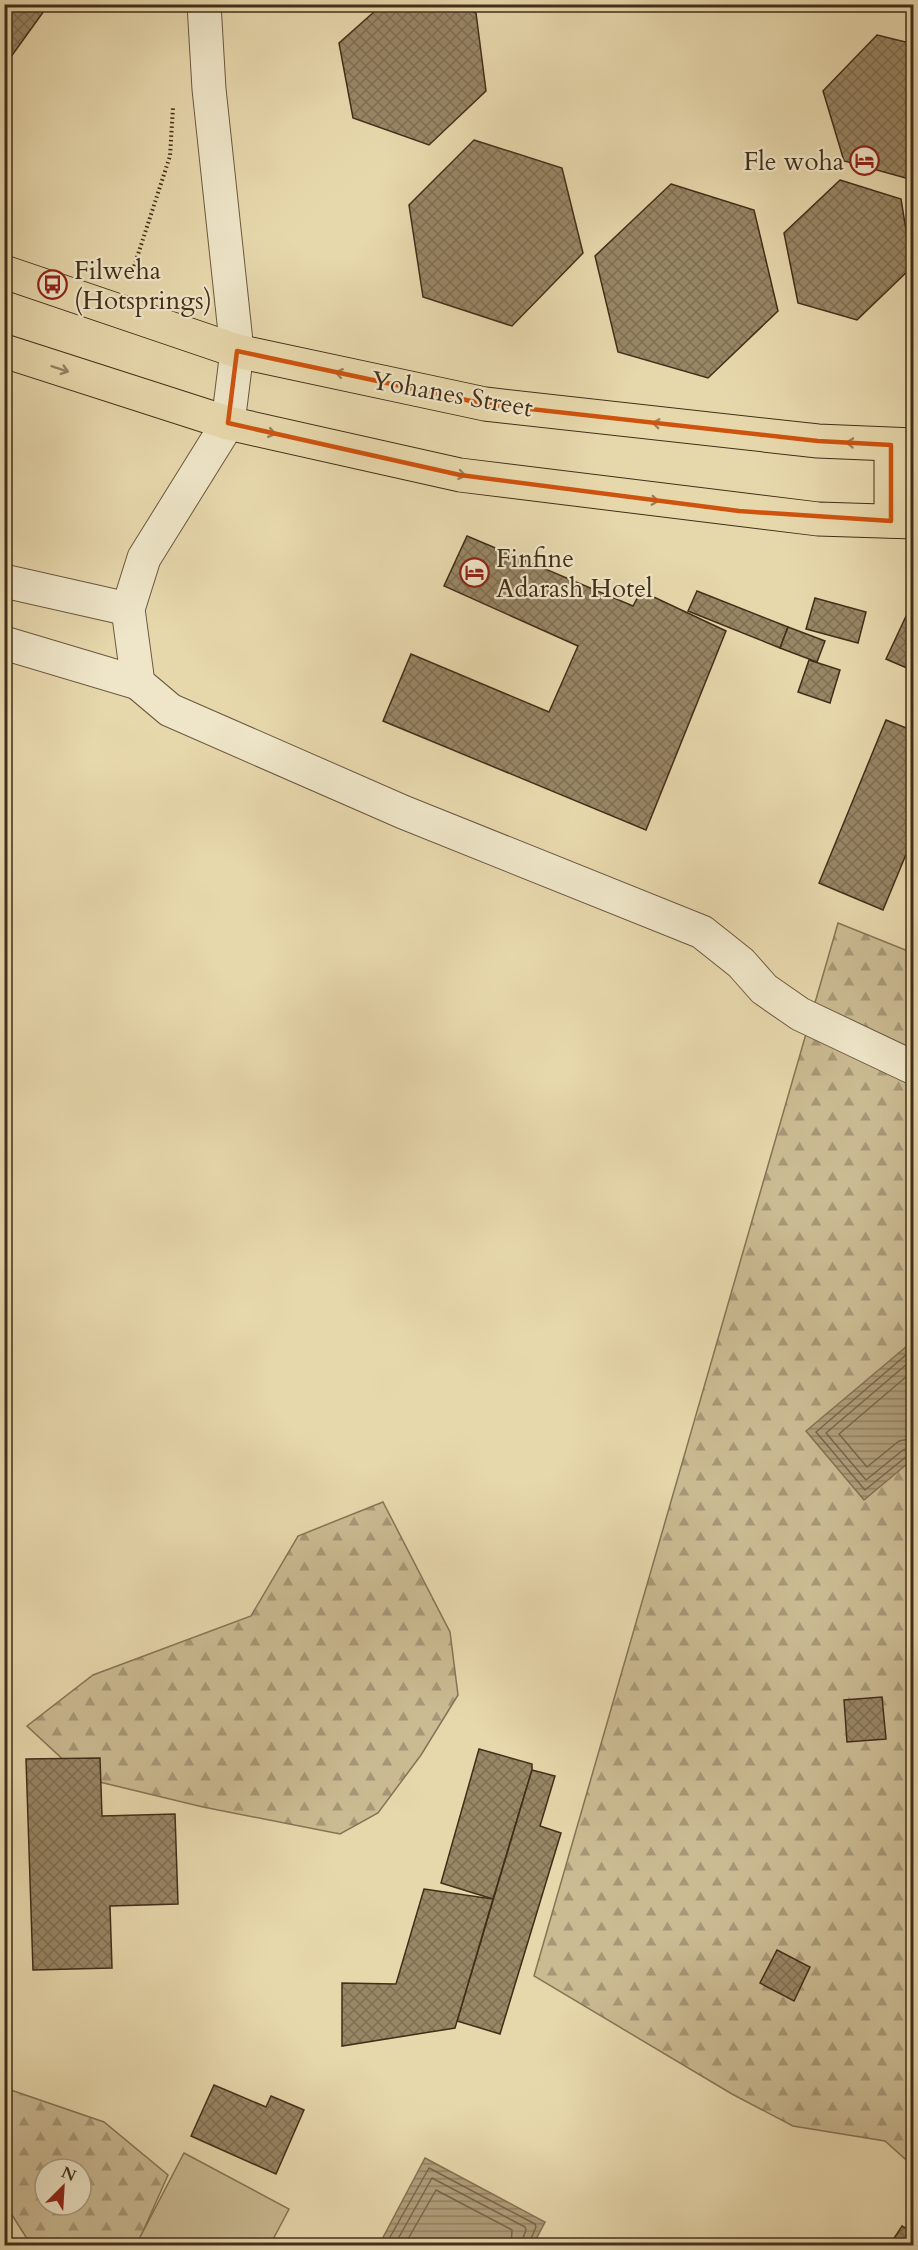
<svg xmlns="http://www.w3.org/2000/svg" width="918" height="2250" font-family="Cardo,serif">
<defs>
<pattern id="forest-firs" width="22" height="20" patternUnits="userSpaceOnUse" patternTransform="scale(1.5)"><rect width="22" height="20" fill="#cbbb93"/><path d="M5 1l3.5 6h-7zM16 11l3.5 6h-7z" fill="#a69877"/></pattern>
<pattern id="water-rules" width="6" height="5" patternUnits="userSpaceOnUse" patternTransform="scale(1.5)"><rect width="6" height="5" fill="#af9e7a"/><path d="M0 2.5h6" fill="none" stroke="#908163"/></pattern>
<pattern id="building-cross-hatch" width="8" height="8" patternUnits="userSpaceOnUse" patternTransform="scale(1.5)"><rect width="8" height="8" fill="#988665"/><path d="M0 0l8 8M0 8l8-8" fill="none" stroke="#7e6e52"/></pattern>
</defs>
<rect width="100%" height="100%" fill="#e7d8ac"/>
<filter id="stains"><feTurbulence type="fractalNoise" baseFrequency=".00333" numOctaves="4"/><feColorMatrix values="0 0 0 0 .2 0 0 0 0 .09 0 0 0 0 .02 0 0 0 .5 -.17"/></filter>
<radialGradient id="worn" r=".72"><stop offset=".6" stop-color="#630" stop-opacity="0"/><stop offset="1" stop-color="#630" stop-opacity=".3"/></radialGradient>
<g fill="url(#forest-firs)" stroke="#867456" stroke-width="1.5" fill-rule="evenodd">
<polygon points="838,923 913,953 913,2166 885,2141 793,2126 732,2094 534,1976"/>
<polygon points="383,1502 450,1632 458,1695 421,1755 378,1813 340,1834 203,1807 83,1778 27,1726 93,1675 251,1616 298,1536"/>
<path d="M5 2088 104 2122 168 2175 137 2245H31L5 2204ZM45 2169H81V2205H45Z"/>
</g>
<polygon fill="#cbbb93" stroke="#867456" stroke-width="1.5" points="184,2153 289,2209 270,2245 136,2245"/>
<g fill="url(#water-rules)" stroke="#837153" stroke-width="1.5">
<polygon points="913,1341 913,1459 864,1500 806,1431"/>
<polygon points="425,2158 545,2222 533,2245 379,2245"/>
</g>
<g fill="none" stroke-linecap="round" stroke-linejoin="round">
<g stroke="#78664a" stroke-width="1.5">
<polyline points="914,1348 816,1432 865,1490 907,1456 914,1454"/>
<polyline points="914,1358 826,1433 866,1480 903,1450 914,1447"/>
<polyline points="914,1370 839,1434 867,1467 899,1441 914,1438"/>
<polyline points="385,2246 429,2168 535,2224 536,2227 528,2246"/>
<polyline points="394,2246 432,2178 525,2227 526,2230 520,2246"/>
<polyline points="404,2246 436,2190 512,2230 511,2246"/>
</g>
</g>
<g fill="url(#building-cross-hatch)" stroke="#422e19" stroke-width="1.5">
<polygon points="4,4 49,4 8,61 4,63"/>
<polygon points="383,4 452,4 476,13 486,91 429,145 353,118 339,43"/>
<polygon points="877,35 914,44 913,180 844,161 823,91"/>
<polygon points="474,140 562,168 583,253 512,326 423,297 409,205"/>
<polygon points="840,180 901,199 912,267 857,320 798,303 784,233"/>
<polygon points="671,184 754,210 778,311 708,378 618,352 595,256"/>
<polygon points="467,536 633,606 641,591 726,631 646,830 383,721 411,654 549,712 578,646 444,586"/>
<polygon points="697,591 788,627 780,648 688,611"/>
<polygon points="815,598 866,612 858,643 806,629"/>
<polygon points="914,599 914,671 886,659"/>
<polygon points="788,627 825,641 817,662 780,648"/>
<polygon points="809,660 840,670 830,703 798,692"/>
<polygon points="886,720 914,731 914,835 883,910 819,883"/>
<polygon points="882,1697 886,1739 847,1742 844,1700"/>
<polygon points="479,1749 532,1764 532,1770 493,1899 441,1883"/>
<polygon points="100,1758 102,1816 175,1814 178,1904 110,1906 112,1968 33,1970 26,1759"/>
<polygon points="532,1770 555,1776 540,1826 561,1833 500,2034 457,2021"/>
<polygon points="424,1889 493,1899 455,2028 342,2046 342,1983 396,1984"/>
<polygon points="777,1950 810,1967 794,2001 760,1983"/>
<polygon points="214,2085 266,2107 271,2096 304,2110 276,2174 191,2136"/>
<polygon points="902,2226 914,2233 914,2246 889,2246"/>
</g>
<g fill="none" stroke-linecap="round" stroke-linejoin="round">
<defs>
<g id="minor">
<polyline points="204,4 209,89 237,351 228,423 144,558 128,609 138,683 170,710 403,812 702,932 741,963 764,989 800,1014 914,1068"/>
<polyline points="4,581 128,609"/>
<polyline points="4,643 138,683"/>
</g>
<g id="major">
<polyline points="4,272 237,351 485,404 818,441 914,445"/>
<polyline points="4,351 228,423 460,475 818,519 914,522"/>
<polyline points="891,445 891,521"/>
</g>
</defs>
<use href="#minor" stroke="#6b583e" stroke-width="35"/>
<use href="#major" stroke="#422e19" stroke-width="35"/>
<polyline stroke="#422e19" stroke-width="4" stroke-dasharray="1.5 3" stroke-linecap="butt" points="130,279 170,156 173,107"/>
<use href="#minor" stroke="#efe6c9" stroke-width="33"/>
<use href="#major" stroke="#e7d8ac" stroke-width="33"/>
</g>
<defs><path id="oneway-shaft" d="M-6 0H5M1.5-3L5.5 0L1.5 3" fill="none" stroke-width="1.6" stroke-linecap="round" stroke-linejoin="round" transform="scale(1.5)"/></defs>
<g stroke="#948362">
<use href="#oneway-shaft" transform="translate(60 369) rotate(18)"/>
<use href="#oneway-shaft" transform="translate(344 374) rotate(-168)"/>
<use href="#oneway-shaft" transform="translate(661 424) rotate(-173)"/>
<use href="#oneway-shaft" transform="translate(267 432) rotate(13)"/>
<use href="#oneway-shaft" transform="translate(855 443) rotate(-177)"/>
<use href="#oneway-shaft" transform="translate(457 474) rotate(11)"/>
<use href="#oneway-shaft" transform="translate(650 500) rotate(7)"/>
</g>
<path fill="none" stroke="#cf530e" stroke-width="4.5" stroke-linejoin="round" d="M237 351 485 404 818 441 891 445V521L739 511 460 475 228 423Z"/>
<defs>
<symbol id="hotel-ring" viewBox="-11 -11 22 22"><circle r="9.5" fill="#efe6c9" stroke="#8f2418" stroke-width="1.5"/><path d="M-6-4.5h1.5V1H6V5H4.5V3h-9V5H-6ZM-4 0a1.8 1.8 0 1 1 3.6 0ZM.5 0V-2.5h3Q6-2.5 6 0Z" fill="#8f2418"/></symbol>
<symbol id="bus-ring" viewBox="-11 -11 22 22"><circle r="9.5" fill="#efe6c9" stroke="#8f2418" stroke-width="1.5"/><path d="M-5-6H5V4H4V6H2V4H-2V6H-4V4H-5ZM-3.5-4V0h7V-4ZM-3.5 1.2v1.5H-2V1.2ZM2 1.2v1.5H3.5V1.2Z" fill="#8f2418"/></symbol>
</defs>
<g fill-rule="evenodd">
<use href="#hotel-ring" x="848" y="144" width="33" height="33"/>
<use href="#bus-ring" x="36" y="268" width="33" height="33"/>
<use href="#hotel-ring" x="458" y="556" width="33" height="33"/>
</g>
<g text-anchor="middle" dominant-baseline="central" stroke-width="4.5" stroke-linejoin="round" paint-order="stroke">
<g font-size="26" fill="#422e19" stroke="#efe6c9" text-anchor="start">
<text x="844" y="161" text-anchor="end">Fle woha</text>
<text x="74" y="270">Filweha<tspan x="74" dy="30">(Hotsprings)</tspan></text>
<text x="496" y="558">Finfine<tspan x="496" dy="30">Adarash Hotel</tspan></text>
</g>
<g font-size="26" fill="#422e19" stroke="#efe6c9">
<text transform="translate(452 394) rotate(10)">Yohanes Street</text>
</g>
</g>
<rect width="918" height="2250" fill="none" stroke="#e7d8ac" stroke-width="24"/>
<rect x="6" y="6" width="906" height="2238" fill="none" stroke="#422e19" stroke-width="3"/>
<rect x="12" y="12" width="894" height="2226" fill="none" stroke="#422e19" stroke-width="1.5"/>
<g transform="translate(63 2187) rotate(24)"><circle r="28" fill="#efe6c9" stroke="#aa9c83" stroke-width="1.5"/>
<path d="M0-4.5L10 22L0 15L-10 22Z" fill="#8f2418"/>
<text y="-9" font-size="16" font-weight="bold" text-anchor="middle" fill="#422e19">N</text>
</g>
<rect width="100%" height="100%" filter="url(#stains)"/>
<rect width="100%" height="100%" fill="url(#worn)"/>
</svg>
